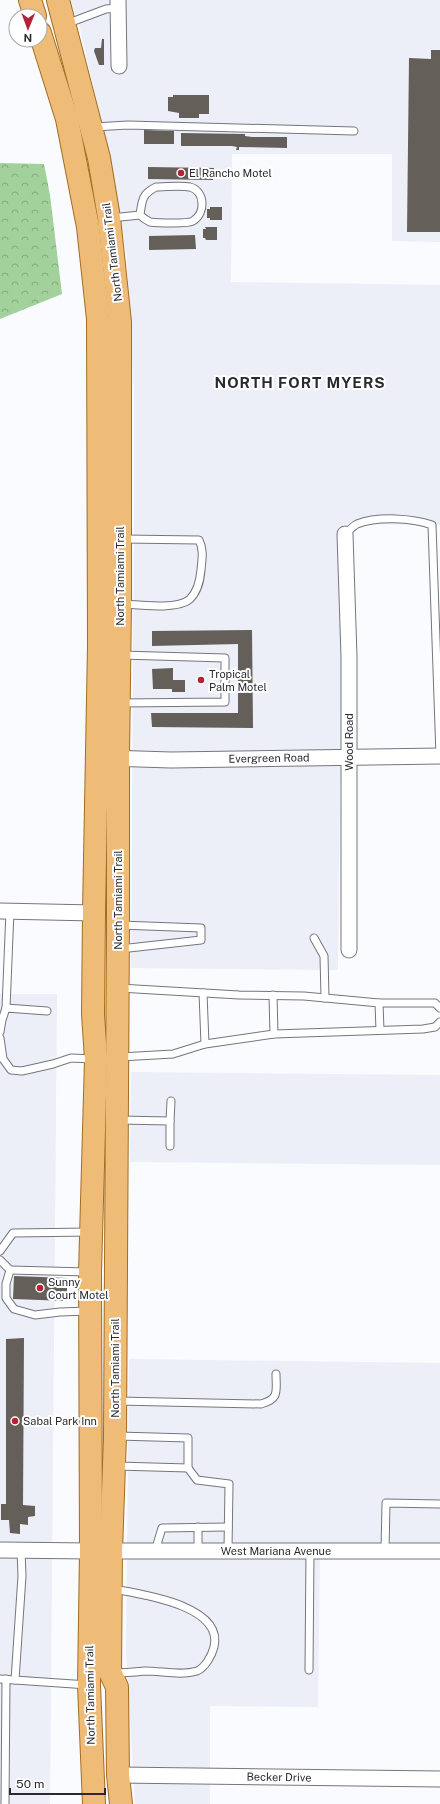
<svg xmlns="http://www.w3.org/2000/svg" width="440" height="1804" font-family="'Public Sans',sans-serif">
<defs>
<pattern id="forest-crowns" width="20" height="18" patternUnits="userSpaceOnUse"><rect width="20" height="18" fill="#a2d19b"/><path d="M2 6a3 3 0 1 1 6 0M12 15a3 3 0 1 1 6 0" fill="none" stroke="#84aa7f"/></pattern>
</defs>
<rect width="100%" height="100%" fill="#fafbff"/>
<g fill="#eceef8">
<polygon points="70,0 440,0 440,242 392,241 392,154 232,154 231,282 440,285 440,525 343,524 338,970 131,968 134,503 134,394 127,257 107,146 78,20"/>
<polygon points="0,994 57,994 50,1804 0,1804"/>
<polygon points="131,1072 440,1075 440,1165 130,1162"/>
<polygon points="129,1359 440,1363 440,1550 320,1551 318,1707 210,1706 210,1804 135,1804 126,1648"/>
</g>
<polygon fill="url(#forest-crowns)" points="0,163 44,164 50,195 62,294 0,319"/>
<g fill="#655f59">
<polygon points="102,39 104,39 104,65 99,65 94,51 95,48 101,48"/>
<polygon points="431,50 440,50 440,232 407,232 409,58 431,59"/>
<polygon points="173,95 209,95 209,114 199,114 199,118 179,118 179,113 168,111 168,97 173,97"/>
<polygon points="144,130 174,131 174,144 144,144"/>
<polygon points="181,133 245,134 245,136 252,137 287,137 287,148 239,147 239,150 236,150 237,147 232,146 181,146"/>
<polygon points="148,167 214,168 213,180 148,179"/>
<polygon points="210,207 222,207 222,220 210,220 210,218 207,218 207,209 210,209"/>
<polygon points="205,227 217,227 217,240 206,240 205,238 203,238 203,229 206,229"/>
<polygon points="195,235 196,249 149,250 149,236"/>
<polygon points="252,630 253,728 152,727 151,713 238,713 238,644 152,646 152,631"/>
<polygon points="173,668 173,680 185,680 185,692 172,692 172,689 153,689 152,669"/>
<polygon points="14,1276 67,1278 67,1301 13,1299"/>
<polygon points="24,1338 23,1505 35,1506 35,1516 28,1517 28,1525 20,1524 20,1534 10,1533 9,1520 1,1520 1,1504 6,1504 6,1339"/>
</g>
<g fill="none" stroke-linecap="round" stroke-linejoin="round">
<defs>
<g id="service">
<polyline points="66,24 106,9 118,8"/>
<polyline points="94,127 128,125 354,131"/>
<path d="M156 187C166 187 180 185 190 187 205 191 206 213 193 221 188 224 157 223 150 222 146 220 143 218 140 215 142 200 142 194 156 187Z"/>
<polyline points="111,218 140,215"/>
<path d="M345 534C349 531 353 526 357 524 378 516 412 518 432 525L440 756"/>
<path d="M123 604C139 605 178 610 190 599 198 591 200 581 201 570 202 559 204 550 199 540L123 539"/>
<polyline points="121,703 225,702 225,658 121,655"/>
<polyline points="120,925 201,928 201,940 120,949"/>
<polyline points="314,938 324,956 325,998"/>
<polyline points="119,988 239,995 304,996 379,1003 435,1003 440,1008"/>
<polyline points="203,993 205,1044"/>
<polyline points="273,995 274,1034"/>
<polyline points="379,1003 380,1030"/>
<polyline points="6,1008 10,911"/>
<polyline points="0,1032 2,1020 6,1008 47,1011"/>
<polyline points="0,1038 3,1059 11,1070 22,1071 53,1064 71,1058 93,1059"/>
<polyline points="120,1057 173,1054 205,1044 274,1034 423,1029 435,1027 440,1022"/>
<polyline points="119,1120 170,1121 170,1146"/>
<polyline points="170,1121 171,1101"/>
<polyline points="0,1251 13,1233 90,1232"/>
<polyline points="0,1260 10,1270 6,1284 6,1298 14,1309 35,1315 60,1312 88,1311"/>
<polyline points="10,1270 88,1272"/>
<path d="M117 1401 261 1404C280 1399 276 1391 276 1374"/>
<polyline points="117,1466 188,1468 188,1438 118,1436"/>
<polyline points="188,1468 197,1480 229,1484 228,1550"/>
<polyline points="155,1551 162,1528 228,1527"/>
<polyline points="198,1551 198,1527"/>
<polyline points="385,1551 386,1503 440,1504"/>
<path d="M113 1589C140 1594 224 1605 214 1647 212 1655 205 1668 197 1671 181 1676 162 1671 145 1671 135 1672 125 1673 115 1673"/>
<polyline points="309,1670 310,1551"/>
<polyline points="0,1679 88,1685"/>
<polyline points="15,1680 22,1576 21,1550"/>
<polyline points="5,1804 6,1679"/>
</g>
<g id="minor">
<polyline points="118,0 119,66"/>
<polyline points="345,534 349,657 349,950"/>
<polyline points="108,758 171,760 440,756"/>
<polyline points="0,911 94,913"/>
<polyline points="0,1550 91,1551"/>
<polyline points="111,1551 440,1551"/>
<polyline points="118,1775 440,1779"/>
</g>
<g id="primary">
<polyline points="30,0 35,16"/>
<polyline points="58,0 99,158 109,218 120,322 120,604 118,758 118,925 115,1436 111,1551 110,1672 117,1687 118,1775 121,1804"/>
<polyline points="40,33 67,119 88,227 98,319 99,645 94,913 93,1014 96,1059 90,1272 91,1551 89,1685 94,1804"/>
</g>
</defs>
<use href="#service" stroke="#74767e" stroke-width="9"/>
<use href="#minor" stroke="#74767e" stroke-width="17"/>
<use href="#primary" stroke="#a36c23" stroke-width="24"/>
<use href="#service" stroke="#fff" stroke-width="7"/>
<use href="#minor" stroke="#fff" stroke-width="15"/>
<use href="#primary" stroke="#efbc77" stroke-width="22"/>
</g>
<g fill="#b42238" stroke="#fff" stroke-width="1.5">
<circle cx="181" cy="173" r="4"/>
<circle cx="201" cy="680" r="4"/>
<circle cx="40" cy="1288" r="4"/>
<circle cx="15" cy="1421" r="4"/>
</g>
<g text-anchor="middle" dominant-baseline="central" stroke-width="4" stroke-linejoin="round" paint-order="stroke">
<g font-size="11" fill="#292a2e" stroke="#fff" text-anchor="start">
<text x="189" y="173">El Rancho Motel</text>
<text x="209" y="674">Tropical<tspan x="209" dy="13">Palm Motel</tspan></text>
<text x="48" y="1282">Sunny<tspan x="48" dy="13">Court Motel</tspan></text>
<text x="23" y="1421">Sabal Park Inn</text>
</g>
<g font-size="11" fill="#292a2e" stroke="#fff">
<text transform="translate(112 252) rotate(-97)">North Tamiami Trail</text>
<text transform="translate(120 576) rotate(-90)">North Tamiami Trail</text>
<text transform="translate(349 742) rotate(-90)">Wood Road</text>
<text transform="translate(269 758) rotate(-1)">Evergreen Road</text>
<text transform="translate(118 900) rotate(-90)">North Tamiami Trail</text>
<text transform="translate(115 1368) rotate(-90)">North Tamiami Trail</text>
<text x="276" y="1551">West Mariana Avenue</text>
<text transform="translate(90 1695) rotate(-91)">North Tamiami Trail</text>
<text transform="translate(279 1777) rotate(1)">Becker Drive</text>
</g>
<g font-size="15" font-weight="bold" letter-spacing="1" fill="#292a2e" stroke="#fff">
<text x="300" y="382">NORTH FORT MYERS</text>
</g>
</g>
<g transform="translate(28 28) rotate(181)"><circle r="19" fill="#ffffff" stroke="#a9aaab"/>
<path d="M0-3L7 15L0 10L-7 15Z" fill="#b42238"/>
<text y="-6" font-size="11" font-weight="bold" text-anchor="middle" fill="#292a2e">N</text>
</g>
<path d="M10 1788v6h95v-6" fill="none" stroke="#292a2e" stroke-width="2"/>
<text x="16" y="1788" font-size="12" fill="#292a2e" stroke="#ffffff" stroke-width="3" paint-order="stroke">50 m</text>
</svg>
